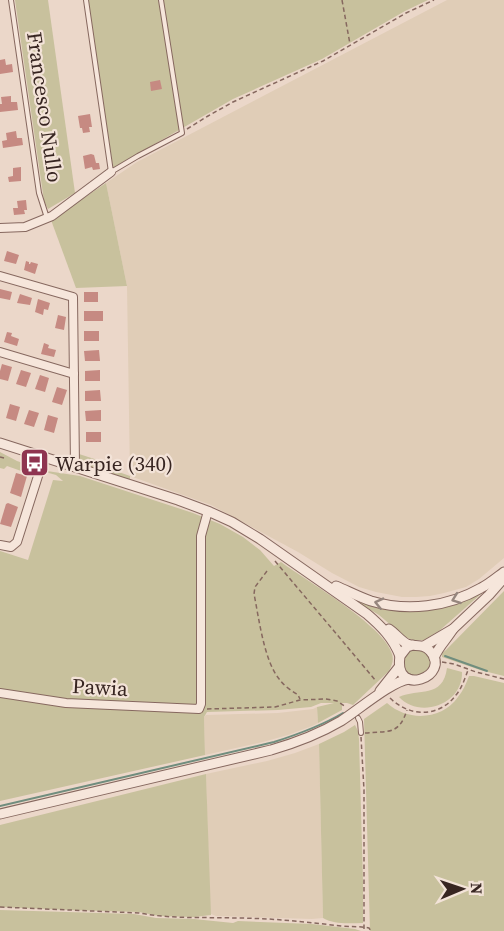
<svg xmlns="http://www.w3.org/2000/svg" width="504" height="931" font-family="'Source Serif 4',serif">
<rect width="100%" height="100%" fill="#ebd7c9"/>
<g fill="#e0cdb7">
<polygon points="447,0 504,0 504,558 479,579 466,587 444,593 430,596 416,597 402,597 376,592 359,587 332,573 298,552 211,505 130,476 127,286 106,183 137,162"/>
<polygon points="317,707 318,723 312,726 288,735 263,742 205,755 204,717 206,715 278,713 313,709"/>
<polygon points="319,744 323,918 312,919 216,916 211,914 210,911 206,774 267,761 295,753"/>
</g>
<g fill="#c8c19d">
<polygon points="15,0 48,0 75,193 48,209 44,201"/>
<polygon points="88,0 428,0 405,11 322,59 233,99 113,168"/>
<polygon points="106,183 127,286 76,288 51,220"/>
<path d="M0 452 17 461 47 471 80 476 193 513 220 524 243 537 260 550 274 566 281 562C305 580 385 626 392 654 394 660 392 665 389 671L353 705 347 703H342V710L318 723 317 707 334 703H321L311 707 278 710 207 712 204 717 205 755 0 801V551L28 560 53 480 63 481 56 475 31 468 24 472 7 466 4 469 0 468Z"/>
<polygon points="79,454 113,465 113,470 130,476 130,480 83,465 80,461"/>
<path d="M490 586 439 631 424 640H413L405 637 379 615 356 601C382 609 412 616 439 608 456 603 474 593 490 586Z"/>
<polygon points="504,591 504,676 480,670 442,657 442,653 446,650"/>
<polygon points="421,647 431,658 429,672 409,677 400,659 407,650"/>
<path d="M447 668 462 672C463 705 419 719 399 697 418 688 443 699 447 668Z"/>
<path d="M469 676H474L504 683V931H370L364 719 387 703C408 722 442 720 458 697 463 691 466 684 469 676Z"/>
<path d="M355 725 358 731 359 739 363 882V923C349 923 335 925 323 918L319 744 344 732Z"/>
<polygon points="206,774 211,915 194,917 159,916 139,912 71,910 0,907 0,825"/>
<polygon points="0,910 134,914 156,918 194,919 233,923 238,921 312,924 355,929 361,931 0,931"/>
</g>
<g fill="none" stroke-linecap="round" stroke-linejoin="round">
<g stroke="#708d7e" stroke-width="2">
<polyline points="445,656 487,671"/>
<path d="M0 806 274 742C299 734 321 726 343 713"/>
</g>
</g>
<g fill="#c68a82">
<polygon points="5,59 6,65 12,64 13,72 0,74 0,60"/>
<polygon points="160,80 162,89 151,91 150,82"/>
<polygon points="11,96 11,102 17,102 18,110 0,112 0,104 2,104 1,97"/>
<polygon points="90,114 92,127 89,127 90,132 83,133 82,128 80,128 78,116"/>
<polygon points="16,131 17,138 22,138 23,145 3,148 2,141 7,140 6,133"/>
<polygon points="91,154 94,155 96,163 99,163 100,169 93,170 92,167 85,169 83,156"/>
<polygon points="21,167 21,181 9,182 8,177 13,176 13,168"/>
<polygon points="26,200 27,210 24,210 25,214 14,215 13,208 18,208 17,201"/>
<polygon points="7,251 19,255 16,264 4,261"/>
<polygon points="26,261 29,262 29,264 30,264 31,262 38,264 35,274 24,270"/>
<polygon points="0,289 12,292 10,300 0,298"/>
<rect x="84" y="292" width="14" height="10"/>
<polygon points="20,294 32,298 30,305 17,303"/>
<polygon points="38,299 50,303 48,310 44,309 43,315 35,312"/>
<rect x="84" y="311" width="19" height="10"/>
<polygon points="58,315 66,317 64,330 55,328"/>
<rect x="84" y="331" width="15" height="10"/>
<polygon points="7,332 12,333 11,336 19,339 17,346 4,342"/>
<polygon points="44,343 49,345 48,348 56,350 54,357 41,354"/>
<polygon points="99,350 100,361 85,361 84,351"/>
<polygon points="2,364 12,367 8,381 0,379 0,371"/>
<polygon points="21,370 31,373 26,387 16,384"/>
<polygon points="100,370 100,381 85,381 85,371"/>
<polygon points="40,375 49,378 45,392 35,389"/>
<polygon points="57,387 67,390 62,405 52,402"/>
<polygon points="100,390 101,401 85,401 85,391"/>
<polygon points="10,404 20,407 16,421 6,418"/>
<polygon points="29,410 39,413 34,427 24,424"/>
<polygon points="101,410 101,421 86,421 85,411"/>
<polygon points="48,415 58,418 54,433 44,430"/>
<rect x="86" y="432" width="15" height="10"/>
<polygon points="16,473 27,476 21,497 10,493"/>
<polygon points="8,503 18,507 11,527 0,524 6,504"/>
</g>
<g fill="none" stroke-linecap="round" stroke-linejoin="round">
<defs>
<g id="service">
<polyline points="11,0 39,193 47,218"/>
<polyline points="86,0 111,172 138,156 182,133 161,0"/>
<polyline points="358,718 360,722 361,733"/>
</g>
<g id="minor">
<polyline points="0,228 25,227 52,216 111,172"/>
<polyline points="0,276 73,297 75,467"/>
<polyline points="0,352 74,374"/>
<polyline points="0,545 11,547 17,542 39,473"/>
<polyline points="0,693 66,703 199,709 201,704 201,536 208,511"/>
</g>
<g id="tertiary">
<path d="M0 443 178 500 210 512 232 522 260 539 367 614C381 626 393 638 400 656"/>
<path d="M336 586C348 591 359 597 371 601 407 612 448 607 481 588 489 584 496 578 504 572"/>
<path d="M389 629C395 633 400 640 407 644 415 647 423 643 430 651 453 676 393 699 400 656L407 647 413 645"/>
<polyline points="424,646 453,629 489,595 504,578"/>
<path d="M434 658C438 647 447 639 453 629"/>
<polyline points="380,691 399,667"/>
<path d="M0 814 271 750C295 743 319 734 341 721 357 711 392 681 409 679"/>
</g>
</defs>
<use href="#service" stroke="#86685f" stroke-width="6"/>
<use href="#minor" stroke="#86685f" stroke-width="10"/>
<use href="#tertiary" stroke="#86685f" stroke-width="11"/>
<g stroke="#86685f" stroke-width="1.5" stroke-dasharray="4.5 3" stroke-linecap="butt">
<polyline points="342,0 350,44"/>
<polyline points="187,129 208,116 233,102 323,61 406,13 434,0"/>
<polyline points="0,457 4,458"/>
<polyline points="275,561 376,681"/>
<path d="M267 571 255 587 254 594C259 618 264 662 280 680 284 686 292 691 298 695L300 699"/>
<polyline points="442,662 454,664 476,672 504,679"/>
<path d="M390 698C409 717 439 718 456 695 462 688 465 678 468 670"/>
<polyline points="207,709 275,707 300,700 326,699 337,701 346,707"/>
<path d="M365 733C389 731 399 735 407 710"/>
<polyline points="361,737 364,790 364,931"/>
<path d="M0 907 139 913C171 919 203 917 235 918 271 918 306 922 341 926 351 927 360 926 369 928L371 931"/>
</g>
<use href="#service" stroke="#f6e6db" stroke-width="4"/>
<use href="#minor" stroke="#f6e6db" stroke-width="8"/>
<use href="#tertiary" stroke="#f6e6db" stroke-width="9"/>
</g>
<defs><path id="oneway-chevron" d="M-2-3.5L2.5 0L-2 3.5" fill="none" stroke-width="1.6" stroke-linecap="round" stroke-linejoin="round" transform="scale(1.5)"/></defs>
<g stroke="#96867e">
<use href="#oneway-chevron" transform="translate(456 599) rotate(160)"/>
<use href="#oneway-chevron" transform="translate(379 603) rotate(-167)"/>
</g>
<defs>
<symbol id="bus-square" viewBox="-11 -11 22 22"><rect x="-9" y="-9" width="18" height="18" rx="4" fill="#8f3450" stroke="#f3e3d8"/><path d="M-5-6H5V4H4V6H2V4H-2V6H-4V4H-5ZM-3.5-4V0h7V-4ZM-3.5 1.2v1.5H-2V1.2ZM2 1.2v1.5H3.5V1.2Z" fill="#fff"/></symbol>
</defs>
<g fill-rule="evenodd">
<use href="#bus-square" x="18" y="446" width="33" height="33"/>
</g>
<g text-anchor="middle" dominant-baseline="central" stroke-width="4.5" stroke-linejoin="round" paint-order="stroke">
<g font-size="21" fill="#372521" stroke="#f3e3d8">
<text transform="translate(45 107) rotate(82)">Francesco Nullo</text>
<text transform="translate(100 687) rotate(3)">Pawia</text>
</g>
<g font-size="21" fill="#372521" stroke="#f3e3d8" text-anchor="start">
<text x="55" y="463">Warpie (340)</text>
</g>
</g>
<g transform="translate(462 889) rotate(88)" stroke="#f3e3d8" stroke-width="4.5" paint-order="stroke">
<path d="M0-4.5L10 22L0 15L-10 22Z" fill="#372521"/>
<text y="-9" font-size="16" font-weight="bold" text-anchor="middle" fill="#372521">N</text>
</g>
</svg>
